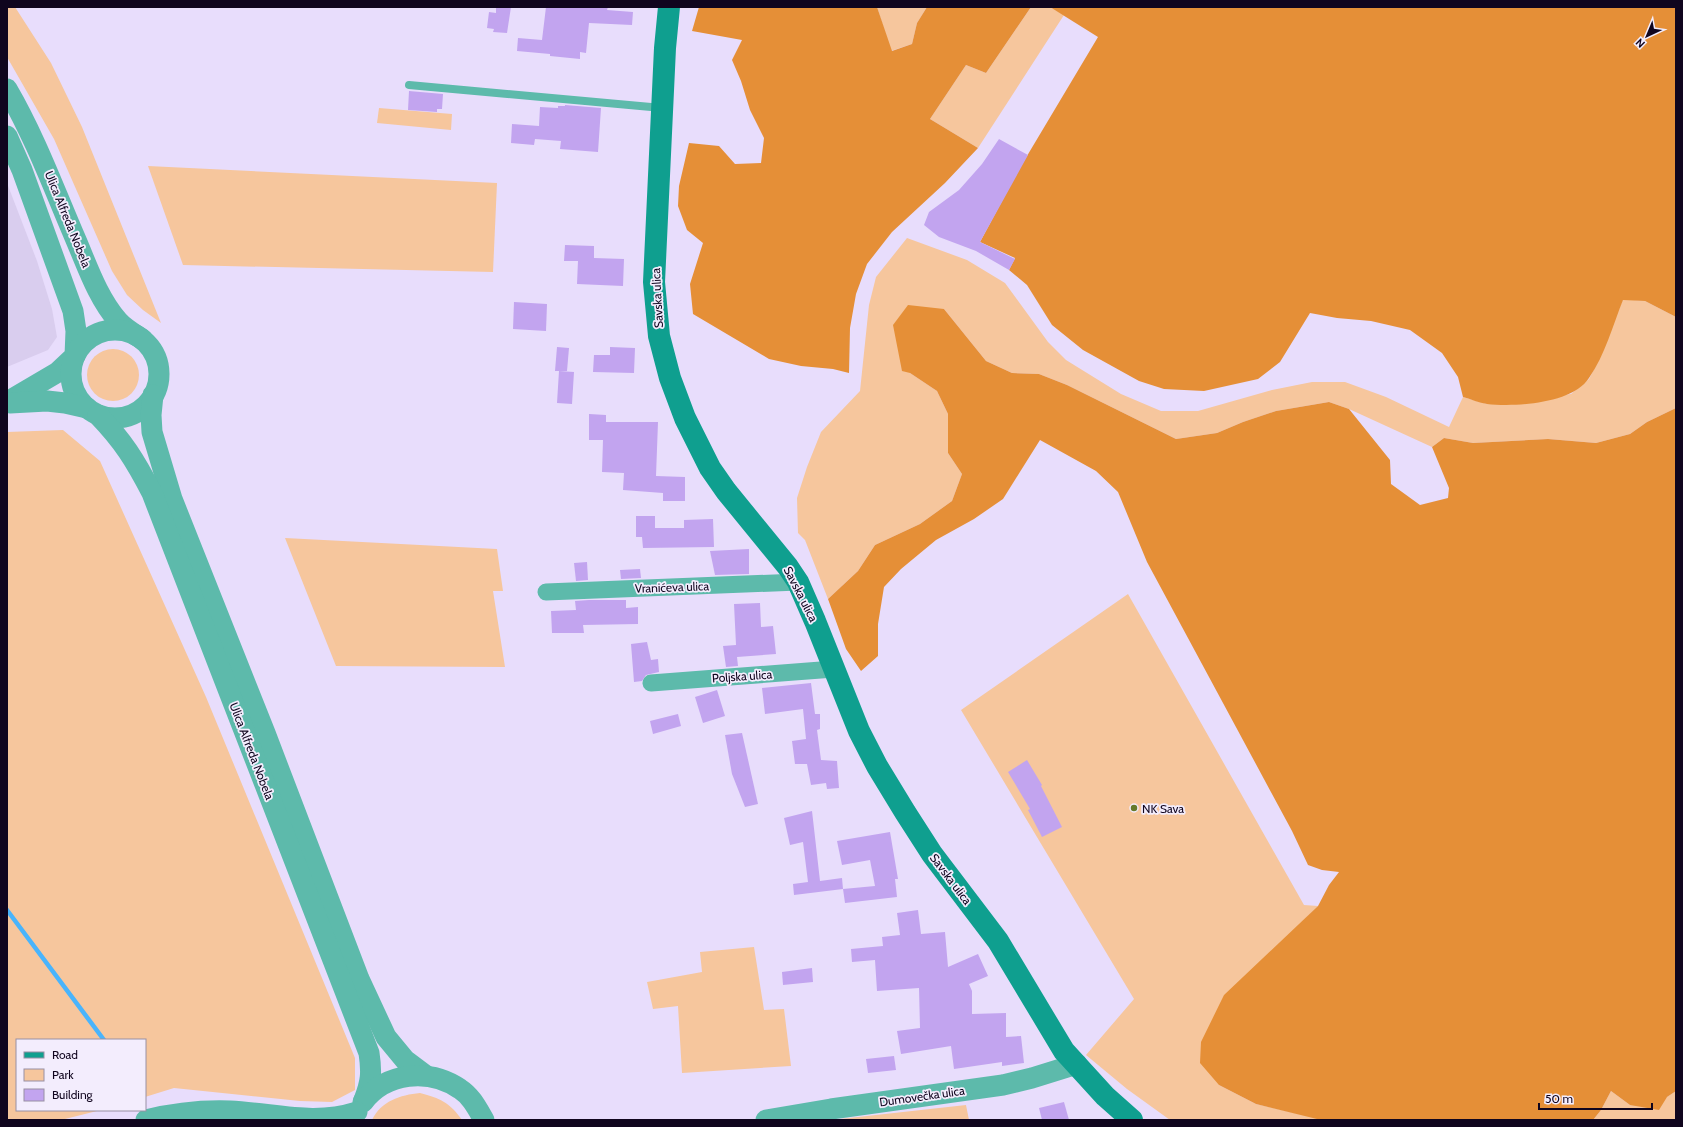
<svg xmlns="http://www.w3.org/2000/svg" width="1683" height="1127" font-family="Cabin,sans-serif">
<rect width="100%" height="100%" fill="#e8ddfc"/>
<polygon fill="#d9cdee" points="7,183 37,261 52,309 57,337 48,350 7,367"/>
<g fill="#f6c69d">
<polygon points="7,7 15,7 51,63 82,127 161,323 143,310 127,295 112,271 54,139 7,57"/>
<polygon points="877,7 927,7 917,23 912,44 891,51"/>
<polygon points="1031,7 1050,7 1064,15 978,148 930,119 966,65 986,73"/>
<polygon points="379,108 452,114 451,130 377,123"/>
<polygon points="148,166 497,183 493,272 183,265"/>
<polygon points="907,238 967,260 1005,283 1048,342 1066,360 1121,394 1161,411 1198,411 1272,390 1312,382 1345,382 1386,397 1449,427 1463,397 1487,404 1571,394 1589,379 1601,355 1623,299 1645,301 1676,317 1676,408 1647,422 1630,434 1596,443 1548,439 1473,443 1444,438 1432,447 1349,409 1329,402 1276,411 1243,422 1217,433 1176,439 1067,385 1039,374 1012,373 986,361 944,309 910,373 937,391 948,414 948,453 962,474 952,501 920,524 875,545 858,571 828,599 805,540 798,533 797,498 807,467 821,432 860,391 869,305 876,277"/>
<circle cx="113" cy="375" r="26"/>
<polygon points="63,430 100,461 206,697 355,1058 355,1090 332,1102 300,1101 174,1088 145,1097 145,1040 17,1040 17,1110 101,1110 61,1120 7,1120 7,432"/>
<polygon points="285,538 497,549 503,591 493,591 505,667 336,666"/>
<polygon points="1128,594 1304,905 1318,906 1288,936 1219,1085 1256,1104 1325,1120 1170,1120 1127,1089 1086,1055 1134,999 961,710"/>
<polygon points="754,947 764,1010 784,1009 791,1066 682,1073 678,1006 653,1009 647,982 702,972 700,952"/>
<polygon points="1611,1091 1630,1105 1667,1097 1676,1091 1676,1120 1593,1120 1601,1110"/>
<path d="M420 1093C440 1098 450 1103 462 1120H372C381 1101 400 1095 420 1093Z"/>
<polygon points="966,1105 969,1120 831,1120"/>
</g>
<g fill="#e58f37">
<polygon points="699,7 877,7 892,51 912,44 917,23 927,7 1031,7 986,73 966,65 930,119 978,148 945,183 892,232 867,264 856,294 850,328 849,373 833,369 801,366 769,359 693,314 690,284 703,243 687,230 678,206 679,186 689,143 719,146 735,164 761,163 764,138 750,110 741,81 732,60 742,40 692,31"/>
<path d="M1050 7H1676V317L1645 301 1623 300C1613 325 1605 355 1589 378 1572 404 1515 407 1487 404 1479 403 1471 399 1463 397L1458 377 1442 353 1410 330 1371 321 1337 318 1310 313 1280 362 1258 379 1204 391 1164 389 1139 381 1083 350 1052 325 1027 285 1009 270 1015 258 980 242 1018 171 1098 37Z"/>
<polygon points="908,305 944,309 986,361 1012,373 1039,374 1067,385 1176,439 1217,433 1243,422 1276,411 1329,402 1349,409 1390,460 1391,484 1420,505 1448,498 1449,488 1432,447 1444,438 1473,443 1548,439 1596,443 1630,434 1647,422 1676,408 1676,1091 1667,1097 1659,1110 1630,1105 1611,1091 1601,1110 1593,1120 1317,1119 1256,1104 1219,1085 1200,1063 1201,1042 1224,995 1318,906 1329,885 1339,872 1322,870 1308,865 1292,831 1147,562 1118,492 1096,471 1040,440 1003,499 974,519 936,540 901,569 884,587 878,624 878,656 861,671 846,649 828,599 858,571 875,545 920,524 952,501 962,474 948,453 948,414 937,391 910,373 902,371 893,325"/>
</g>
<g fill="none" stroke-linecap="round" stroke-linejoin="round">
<polyline stroke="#49b4fc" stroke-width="4.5" points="7,910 104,1040"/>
</g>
<g fill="#c2a4ef">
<polygon points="496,7 511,7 507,33 493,32 494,29 487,28 489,12 496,13"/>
<polygon points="546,7 608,7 607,10 633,12 632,25 589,23 586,53 580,52 580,59 550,56 550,54 517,51 518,38 542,40"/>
<polygon points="409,91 443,94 442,109 437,109 437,112 408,110"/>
<polygon points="565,105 601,108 598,152 560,149 561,141 535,139 534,145 511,143 512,124 539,126 540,107 558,108 558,106 565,106"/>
<polygon points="999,139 1028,155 980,242 1015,259 1009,270 976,251 939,237 924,225 929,212 959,190 982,164"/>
<polygon points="565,245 594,246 594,258 624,259 623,286 577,284 578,261 564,261"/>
<polygon points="514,302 547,304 546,331 513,329"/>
<polygon points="557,347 569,348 567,371 555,371"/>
<polygon points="610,347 635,348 634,373 593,372 594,355 610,355"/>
<polygon points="559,371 574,372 572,404 557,403"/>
<polygon points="589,414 606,415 606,422 658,422 656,476 685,477 685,501 663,501 663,493 623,490 624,473 602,472 603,440 589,440"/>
<polygon points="636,516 655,516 655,528 684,528 684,520 713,519 714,547 643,548 642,537 636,537"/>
<polygon points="749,549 749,574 715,575 710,551"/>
<polygon points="587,562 588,580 576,581 574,563"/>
<polygon points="640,569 641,578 621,579 620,570"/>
<polygon points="589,600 626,600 626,608 638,607 638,624 583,625 584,633 552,633 551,611 576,610 575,601"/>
<polygon points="760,603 761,627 773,626 776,654 737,657 738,666 726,667 723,646 736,645 734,604"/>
<polygon points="647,642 651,660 658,659 659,672 646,675 642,681 634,682 631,644"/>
<polygon points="811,683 815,714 820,714 820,729 817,730 821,760 837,761 839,788 827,789 826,783 811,785 807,764 795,764 792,741 806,739 803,709 765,714 762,688"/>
<polygon points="717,690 725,716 703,723 695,697"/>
<polygon points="678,714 681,726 653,734 650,721"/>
<polygon points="742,733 758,804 745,807 732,774 725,735"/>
<polygon points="1027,760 1042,785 1041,786 1062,827 1042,837 1028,810 1030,809 1008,772"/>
<polygon points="812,811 820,881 842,878 843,889 794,895 793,884 808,882 803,842 790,845 784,818"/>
<polygon points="890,832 898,879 895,879 897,897 845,903 843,889 875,886 870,860 842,865 837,841"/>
<polygon points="918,910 921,934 945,932 948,967 978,954 988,976 969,984 972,991 972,1014 1006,1013 1006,1037 1021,1036 1024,1063 1002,1066 1002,1062 954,1069 951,1046 901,1054 897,1031 920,1028 919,988 877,991 875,960 852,962 851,949 883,946 882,937 900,935 897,913"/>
<polygon points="812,968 813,982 783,985 782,972"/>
<polygon points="894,1056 896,1070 868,1073 866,1059"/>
<polygon points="1064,1102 1069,1120 1042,1120 1039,1108"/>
</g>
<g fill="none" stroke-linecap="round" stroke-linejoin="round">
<polyline stroke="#5dbaab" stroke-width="8" points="409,85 662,108"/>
<g stroke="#5dbaab" stroke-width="17">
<polyline points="546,592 798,582"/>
<polyline points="651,683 834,669"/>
</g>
<g stroke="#5dbaab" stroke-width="21">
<path d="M7 89C35 137 54 189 76 240 88 268 98 298 118 321 124 328 134 334 142 339"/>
<polyline points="7,136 22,170 73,311 76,331 75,356 58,372 7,402"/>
<circle cx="115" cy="374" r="44"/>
<polyline points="153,395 151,415 152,432 172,499 265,733 359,979 386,1037 405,1060 425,1075"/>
<polyline points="10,403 47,401 65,403 87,408"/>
<path d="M98 415C123 441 135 460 152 493L369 1053C372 1073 371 1082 364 1100"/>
<path d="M363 1102C386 1072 429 1068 460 1089 471 1096 477 1108 484 1120"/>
<path d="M146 1120C174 1113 202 1110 230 1111 275 1113 313 1126 357 1112"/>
<polyline points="766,1120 831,1109 1003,1085 1032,1078 1077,1064"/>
</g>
<polyline stroke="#0f9f8f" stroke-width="22" points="669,7 665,48 654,282 659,336 670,378 685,418 710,468 726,491 788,567 798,582 815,621 859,731 877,766 905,812 932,854 998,941 1064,1051 1105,1096 1132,1120"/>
</g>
<circle fill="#65792a" stroke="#f3edfd" stroke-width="1.5" cx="1134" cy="808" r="4"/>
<g text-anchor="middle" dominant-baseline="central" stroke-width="3.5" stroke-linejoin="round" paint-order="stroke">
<g font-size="12" fill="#10051e" stroke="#f3edfd">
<text transform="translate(68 219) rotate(68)">Ulica Alfreda Nobela</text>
<text transform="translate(657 298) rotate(-93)">Savska ulica</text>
<text transform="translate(672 587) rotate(-2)">Vranićeva ulica</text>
<text transform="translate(801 594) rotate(63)">Savska ulica</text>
<text transform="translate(742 676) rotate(-4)">Poljska ulica</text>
<text transform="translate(252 751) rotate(69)">Ulica Alfreda Nobela</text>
<text transform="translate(951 879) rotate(53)">Savska ulica</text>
<text transform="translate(922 1096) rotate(-8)">Dumovečka ulica</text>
</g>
<g font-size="12" fill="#10051e" stroke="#f3edfd" text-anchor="start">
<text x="1142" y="808">NK Sava</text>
</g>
</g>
<rect width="1683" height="1127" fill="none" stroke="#10051e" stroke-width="16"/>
<rect x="16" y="1039" width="130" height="72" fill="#f3edfd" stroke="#9890a4"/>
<rect x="24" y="1052" width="20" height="6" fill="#0f9f8f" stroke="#9890a4"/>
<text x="52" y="1059" font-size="12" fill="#10051e">Road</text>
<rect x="24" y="1069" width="20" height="12" fill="#f6c69d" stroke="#9890a4"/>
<text x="52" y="1079" font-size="12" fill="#10051e">Park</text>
<rect x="24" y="1089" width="20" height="12" fill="#c2a4ef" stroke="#9890a4"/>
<text x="52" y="1099" font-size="12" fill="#10051e">Building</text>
<g transform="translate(1647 36) rotate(224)" stroke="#f3edfd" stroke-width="3" paint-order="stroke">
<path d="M0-3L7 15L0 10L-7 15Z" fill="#10051e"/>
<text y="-6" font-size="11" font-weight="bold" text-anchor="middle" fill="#10051e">N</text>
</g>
<path d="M1539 1103v6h113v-6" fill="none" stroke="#10051e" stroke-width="2"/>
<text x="1545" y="1103" font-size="12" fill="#10051e" stroke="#f3edfd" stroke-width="3" paint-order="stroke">50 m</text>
</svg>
